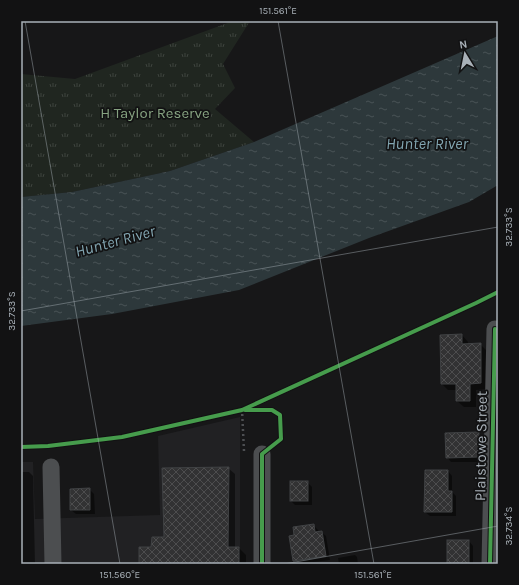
<svg xmlns="http://www.w3.org/2000/svg" width="519" height="585" font-family="Karla,sans-serif">
<defs>
<pattern id="park-tufts" width="24" height="20" patternUnits="userSpaceOnUse"><rect width="24" height="20" fill="#202620"/><path d="M3 7l-1-3M5 7V3M7 7l1-3M15 17l-1-3M17 17v-4M19 17l1-3" fill="none" stroke="#3e433e"/></pattern>
<pattern id="water-ripples" width="26" height="14" patternUnits="userSpaceOnUse"><rect width="26" height="14" fill="#2d383b"/><path d="M2 4q2-2 4 0t4 0M15 11q2-2 4 0t4 0" fill="none" stroke="#495255"/></pattern>
<pattern id="building-cross-hatch" width="8" height="8" patternUnits="userSpaceOnUse"><rect width="8" height="8" fill="#323233"/><path d="M0 0l8 8M0 8l8-8" fill="none" stroke="#4d4d4e"/></pattern>
</defs>
<rect width="100%" height="100%" fill="#171718"/>
<polygon fill="#212123" points="240,417 240,564 21,564 21,462 33,462 35,519 160,515 158,436"/>
<polygon fill="url(#park-tufts)" points="233,21 250,21 223,64 235,88 215,109 254,142 170,171 72,192 21,197 21,74 75,79"/>
<polygon fill="url(#water-ripples)" points="498,36 498,185 469,202 369,238 239,290 112,314 21,326 21,197 72,192 170,171 254,142"/>
<g fill="#0007">
<polygon points="462,335 468,342 468,345 480,344 487,351 487,389 476,390 476,407 464,407 457,401 457,390 448,390 442,384"/>
<polygon points="479,433 483,438 484,462 451,462 447,457"/>
<polygon points="228,468 235,474 235,548 239,548 246,555 246,564 140,564 152,548 165,538"/>
<polygon points="448,471 452,476 452,492 456,496 456,516 430,516 425,512"/>
<polygon points="21,472 29,472 33,476 35,564 21,564"/>
<polygon points="307,482 312,487 312,505 295,505 291,501"/>
<polygon points="89,489 94,494 95,514 76,514 71,510"/>
<polygon points="313,525 318,530 318,532 321,532 326,536 330,560 297,564 294,560 295,536"/>
<polygon points="469,541 473,546 473,564 448,564"/>
<polygon points="355,555 357,557 358,564 339,564 338,558"/>
</g>
<g fill="url(#building-cross-hatch)" stroke="#404244">
<polygon points="462,334 462,344 481,343 481,383 470,384 470,401 456,401 456,384 441,384 440,335"/>
<polygon points="479,432 479,457 446,458 445,433"/>
<polygon points="229,467 228,547 239,547 239,564 139,564 139,547 151,547 152,537 164,537 162,468"/>
<polygon points="425,470 448,470 448,491 452,491 452,512 424,512"/>
<rect x="290" y="481" width="18" height="20"/>
<polygon points="90,488 90,510 70,510 70,489"/>
<polygon points="314,524 315,532 322,531 326,556 293,561 289,536 294,535 293,527"/>
<rect x="447" y="540" width="22" height="24"/>
</g>
<g fill="none" stroke-linecap="round" stroke-linejoin="round">
<g stroke="#4d4f52" stroke-width="2.5" stroke-dasharray="2 3" stroke-linecap="butt">
<polyline points="21,447 48,446 122,437 242,410 476,303 498,292"/>
<polyline points="244,451 242,410 272,410 280,415 281,439 275,443"/>
</g>
<g stroke="#4c4e50" stroke-width="17">
<polyline points="262,454 262,564"/>
<polyline points="51,467 53,564"/>
<polyline points="490,564 495,329"/>
</g>
<defs>
<g id="cycleway">
<polyline points="245,410 272,410 280,415 281,439 262,454 262,564"/>
<polyline points="21,447 48,446 122,437 242,410 476,303 498,292"/>
<polyline points="490,564 495,329"/>
</g>
</defs>
<use href="#cycleway" stroke="#121213" stroke-width="6"/>
<use href="#cycleway" stroke="#469c4c" stroke-width="4"/>
</g>
<path fill="none" stroke="#a9b1b8" stroke-width="1" stroke-opacity="0.45" d="M25 21 120 564M278 21 374 564M21 311 498 227M284 564 498 526"/>
<g text-anchor="middle" dominant-baseline="central" stroke-width="3.5" stroke-linejoin="round" paint-order="stroke">
<g font-size="15" fill="#86a281" stroke="#121213">
<text x="155" y="113">H Taylor Reserve</text>
</g>
<g font-size="15" fill="#a9b1b8" stroke="#121213">
<text transform="translate(481 446) rotate(-89)">Plaistowe Street</text>
</g>
<g font-size="16" font-style="italic" fill="#82a5b1" stroke="#121213">
<text x="427" y="143">Hunter River</text>
<text transform="translate(115 241) rotate(-15)">Hunter River</text>
</g>
</g>
<rect width="519" height="585" fill="none" stroke="#121213" stroke-width="44"/>
<g transform="translate(465 54) rotate(350)" stroke="#121213" stroke-width="3" paint-order="stroke">
<path d="M0-3L7 15L0 10L-7 15Z" fill="#a9b1b8"/>
<text y="-6" font-size="11" font-weight="bold" text-anchor="middle" fill="#a9b1b8">N</text>
</g>
<rect x="22" y="22" width="475" height="541" fill="none" stroke="#a9b1b8" stroke-width="1.5"/>
<g font-size="10" text-anchor="middle" fill="#a9b1b8">
<text x="278" y="14">151.561°E</text>
<text transform="translate(508 227) rotate(-90)" y="4">32.733°S</text>
<text transform="translate(11 311) rotate(-90)" y="4">32.733°S</text>
<text transform="translate(508 526) rotate(-90)" y="4">32.734°S</text>
<text x="120" y="578">151.560°E</text>
<text x="373" y="578">151.561°E</text>
</g>
</svg>
